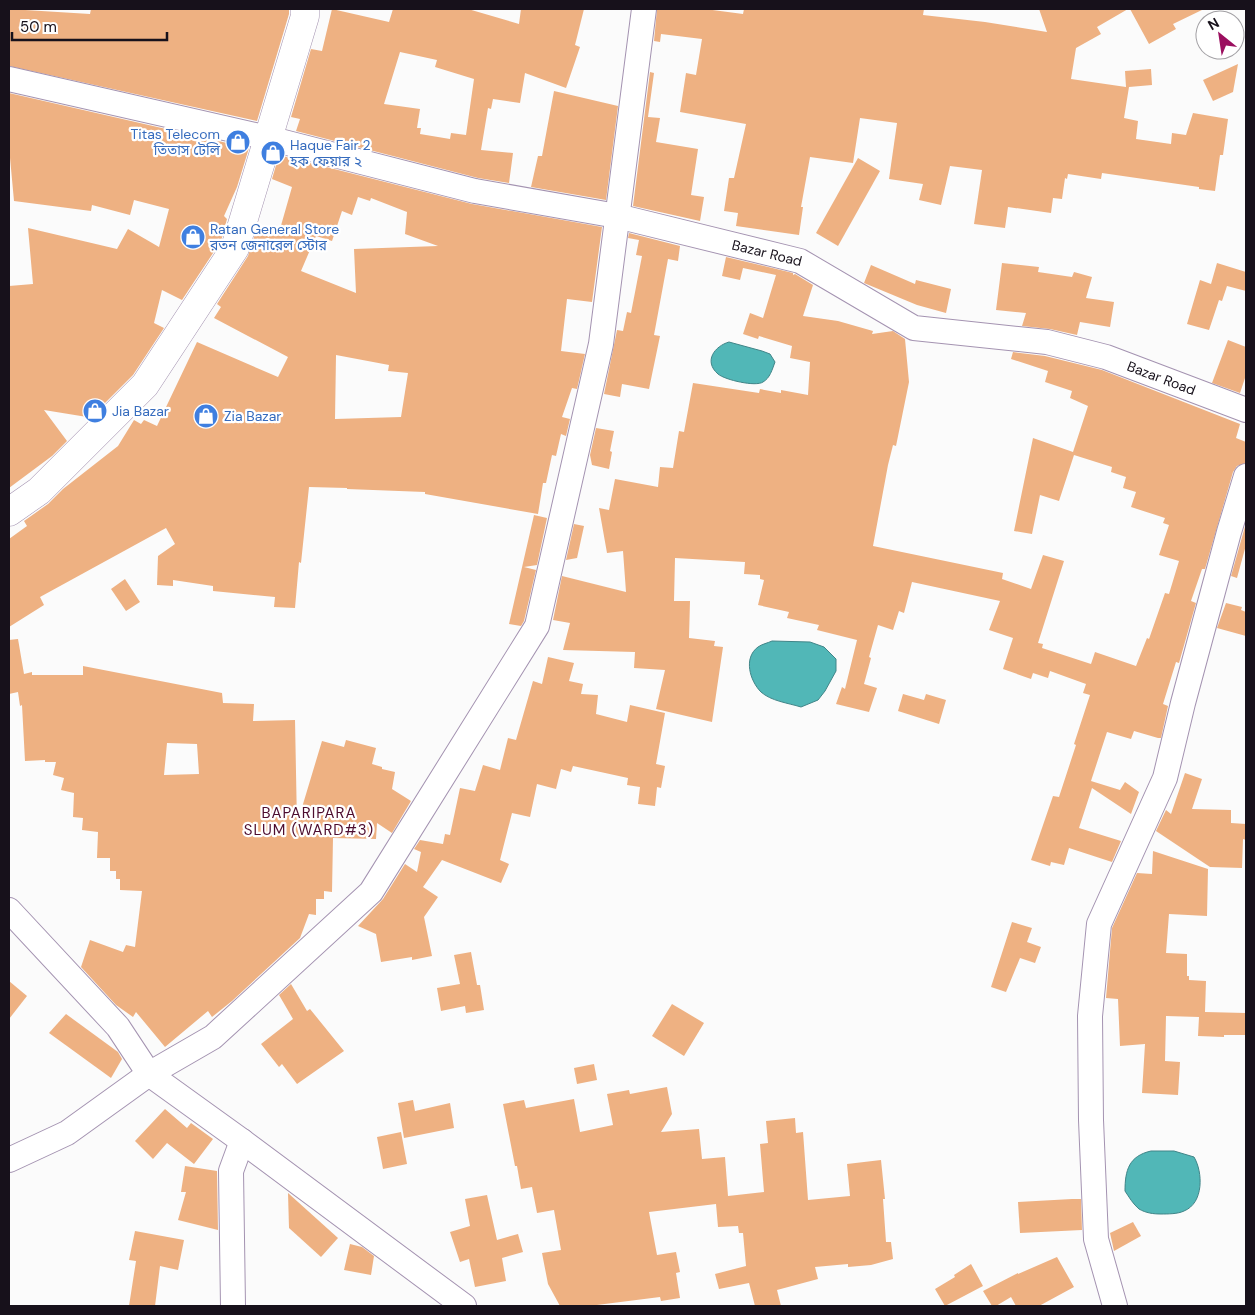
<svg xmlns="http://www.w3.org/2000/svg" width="1255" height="1315" font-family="'DM Sans','Noto Sans Bengali',sans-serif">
<rect width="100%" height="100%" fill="#fbfbfb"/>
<g fill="#51b7b7" stroke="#408588">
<path d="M729 342 762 351 770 354 775 362C772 370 770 378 763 382 756 387 725 380 718 374 703 361 715 346 729 342Z"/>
<path d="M772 641 810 642 824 647 836 659V671L825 691 818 700 801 707C788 703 771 701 761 692 750 681 743 658 758 647 762 644 768 643 772 641Z"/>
<path d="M1151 1151H1174L1194 1157C1203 1172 1204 1203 1184 1211 1178 1214 1168 1214 1161 1214 1153 1214 1146 1213 1139 1209 1133 1204 1129 1197 1125 1191 1125 1170 1129 1156 1151 1151Z"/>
</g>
<g fill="#eeb182" fill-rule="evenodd">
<polygon points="9,9 90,14 91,9 289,9 289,14 257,121 9,66"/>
<path d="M332 9 389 22 393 9H468L519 24 521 9H584L575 45 580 47 566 88 525 73 520 103 493 99 491 109 488 108 481 150 513 153 509 183 478 178 296 131 300 119 291 117 311 49 322 51ZM400 52 437 60 435 67 474 79 466 135 451 133 450 139 420 134 421 128H417L420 109 384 104Z"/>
<polygon points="657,9 705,9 743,14 744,9 924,9 923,15 985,22 1047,32 1039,9 1128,9 1097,27 1101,34 1076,48 1071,79 1126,87 1125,71 1151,69 1152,85 1129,87 1124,118 1138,121 1136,139 1171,144 1172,133 1186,135 1193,113 1228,119 1223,155 1220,155 1215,191 1199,189 1199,187 1102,173 1101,179 1068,174 1067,179 1065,178 1062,199 1053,198 1051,213 1008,207 1005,228 974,224 982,170 950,166 941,205 919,200 923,184 889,179 897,123 860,118 853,163 810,157 801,207 803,207 799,235 736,226 738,213 724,211 729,178 734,178 746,124 680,112 686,73 696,75 702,39 661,34 660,42 654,41"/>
<polygon points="1130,9 1204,9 1173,24 1176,29 1149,44"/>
<polygon points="1238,64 1233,92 1213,101 1203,80"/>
<polygon points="650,72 654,73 648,117 660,118 656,142 698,149 691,195 704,197 700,221 633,206"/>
<polygon points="554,91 618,106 606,200 531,187 538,156 542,156"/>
<polygon points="9,93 249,148 237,187 224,216 227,219 221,241 182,300 162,290 154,323 164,328 133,375 100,408 91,399 87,417 44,410 67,441 52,456 9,488 9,286 33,284 28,228 117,249 128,229 159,247 169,209 134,200 130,215 92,205 91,211 14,201 9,147"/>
<path d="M279 155 472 204 602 227 592 302 567 299 561 351 585 354 577 389 572 388 562 417 570 419 566 436 561 434 556 456 552 455 546 483H543L538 514 425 494V492L347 489V488L309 487 301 563 299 562 295 608 274 607 275 597 213 591V586L173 580V586L157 585 158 556 175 544 166 528 40 597 44 605 9 627V539L27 526 24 521 48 504 63 489 118 446 134 420 141 424 144 420 157 426 197 342 278 377 288 357 214 318 221 307 217 304 248 256 256 231 269 237 273 226 280 229 292 187 272 179ZM358 197 370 201 371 198 407 212 405 234 438 246 354 249 356 293 301 271 316 236 332 241 342 211 352 215ZM336 355 389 365 388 371 408 373 401 417 335 419Z"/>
<polygon points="858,158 880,171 838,246 816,233"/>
<polygon points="629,233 680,246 678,261 668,259 654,335 660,336 649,389 622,384 620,397 604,394 617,330 623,331 627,312 631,313 642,256 636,255 639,240 628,238"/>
<polygon points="726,257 793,273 793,275 795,274 813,285 803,316 838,321 873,331 872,334 893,331 905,339 909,382 896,446 893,445 888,465 873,546 1003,573 1002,579 1031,589 1043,555 1064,561 1038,643 1043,644 1042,648 1091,664 1095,652 1136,666 1147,638 1149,639 1165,593 1169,594 1179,561 1159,555 1169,525 1163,523 1165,518 1131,507 1136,492 1123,488 1126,477 1111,472 1112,467 1074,455 1059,501 1040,495 1032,534 1014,531 1033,438 1073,452 1088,406 1070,398 1072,391 1045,382 1048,371 1011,359 1013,352 1045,356 1102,370 1240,424 1236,438 1246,442 1246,463 1237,466 1233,472 1205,569 1202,569 1191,601 1196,603 1179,663 1176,662 1163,704 1168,706 1161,738 1158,738 1134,731 1131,739 1107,732 1091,781 1120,790 1125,782 1139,792 1131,814 1092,788 1079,828 1121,841 1112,862 1069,848 1064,865 1051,862 1050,866 1031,860 1053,796 1059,797 1076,745 1074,744 1090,695 1083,693 1086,684 1050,671 1048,678 1033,673 1031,679 1003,669 1013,638 989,630 1000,601 912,582 904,613 899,611 893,630 878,625 869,657 871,658 864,684 877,688 869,712 836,704 842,687 845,689 857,640 817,630 819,625 787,618 789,612 758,605 764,580 760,579 760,575 744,574 745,562 675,558 674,601 690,601 689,638 715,641 714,646 723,647 712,722 656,709 665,670 634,668 635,652 563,650 570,623 553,620 562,576 626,592 623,551 607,553 599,508 609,510 615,479 658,487 660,467 673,468 679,431 684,432 693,383 759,393 760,389 781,393 781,390 808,395 810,362 790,358 792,346 759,336 758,339 743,334 750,313 763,318 776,275 743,268 740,280 722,276"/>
<polygon points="1002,263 1039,267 1038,272 1072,277 1074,272 1092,277 1086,298 1114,302 1110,327 1080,322 1077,335 1050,329 1022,326 1026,313 996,310"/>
<polygon points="1217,263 1246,272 1246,291 1227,286 1222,301 1219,300 1209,330 1187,324 1200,280 1211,284"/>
<polygon points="871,265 915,284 916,280 951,289 946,313 917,305 864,283"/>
<polygon points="1228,340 1246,347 1246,375 1240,393 1212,383"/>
<polygon points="596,428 614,431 610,451 612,452 609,469 592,465 590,455"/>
<polygon points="534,515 547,518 537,565 524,567 536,570 524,621 521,626 509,624"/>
<polygon points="1246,523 1246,545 1237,578 1231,576"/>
<polygon points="574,524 584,526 577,558 566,560"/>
<polygon points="125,579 140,602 126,611 111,589"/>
<polygon points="1226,603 1242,607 1241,610 1246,612 1246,636 1217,628"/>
<path d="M18 639 24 674 32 672V675H83V666L222 693 223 703 254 704 253 721 295 720 297 824 322 741 344 747 346 740 376 748 372 764 382 767V769L395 772 392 789 411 801 392 833 377 823 376 839 333 838 332 892 324 891V899H316V915L309 914 300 938 232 1001 212 1017 208 1011 165 1047 136 1012 133 1017 116 1005 81 967 90 940 123 952 126 945 135 947 142 891 120 890V879H116V871H110V858H97L98 832 82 830 83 818 73 817 74 793 61 790 64 778 53 775 56 762H45V760L25 761 22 705 20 706 18 692 9 694V640ZM167 743 197 744 199 774 164 775Z"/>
<polygon points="548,657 574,663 569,681 583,684 581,694 598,695 596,714 627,722 630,705 665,713 656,764 665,766 661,788 657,787 655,806 638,804 640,787 627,785 628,778 573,766 571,772 561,769 556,789 537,784 530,817 512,813 500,860 509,864 501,883 442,860 423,887 438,897 424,917 432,956 412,960 412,957 381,962 376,934 358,926 383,899 405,864 417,872 421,852 414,849 420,840 443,844 445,834 450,835 460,788 475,791 483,765 500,770 508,738 516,740 533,681 542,684"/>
<polygon points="903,694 924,700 926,694 946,700 939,724 898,711"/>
<polygon points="1185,773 1202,779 1192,809 1231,810 1231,823 1246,824 1246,840 1243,839 1242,868 1210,867 1156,831 1166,810 1171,814"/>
<polygon points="1153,851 1208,869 1207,916 1169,914 1166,953 1187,954 1187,976 1189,976 1189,980 1206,981 1205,1012 1246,1013 1246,1035 1224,1035 1224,1037 1198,1036 1199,1017 1166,1016 1165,1061 1180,1062 1178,1095 1142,1093 1145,1044 1120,1046 1118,999 1106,998 1112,928 1137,873 1152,874"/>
<polygon points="1012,922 1032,928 1027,942 1041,947 1035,963 1020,958 1006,992 991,987"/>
<polygon points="471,952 477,985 480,985 484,1010 466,1013 465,1006 441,1011 437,988 460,984 454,955"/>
<polygon points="9,981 27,996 9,1019"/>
<polygon points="291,984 307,1011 310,1009 344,1051 297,1084 282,1064 279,1067 261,1044 293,1019 279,995"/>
<polygon points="672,1004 704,1023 684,1056 652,1036"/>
<polygon points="66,1014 118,1052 122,1059 111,1078 49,1033"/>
<polygon points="594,1064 597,1080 577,1084 574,1068"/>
<polygon points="667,1087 672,1114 661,1132 699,1129 702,1159 725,1157 728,1196 764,1192 760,1144 768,1143 766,1121 795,1118 796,1133 803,1132 808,1200 850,1196 847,1164 881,1160 885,1199 883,1199 886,1242 891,1242 893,1259 871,1265 848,1267 848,1264 815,1267 818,1279 777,1290 781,1306 755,1306 749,1283 719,1289 715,1274 746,1266 743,1233 739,1233 738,1226 718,1227 716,1204 649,1212 657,1255 676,1252 680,1272 676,1273 680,1298 661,1301 660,1297 589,1306 560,1306 548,1284 542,1253 561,1250 554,1210 537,1213 532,1187 521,1189 517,1166 515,1166 503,1104 524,1100 526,1108 574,1099 580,1132 613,1125 607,1094 629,1090 630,1094"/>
<polygon points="413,1100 415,1111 450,1103 454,1128 404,1138 398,1103"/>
<polygon points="165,1109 187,1128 191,1123 213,1139 194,1164 167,1143 153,1159 135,1141"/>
<polygon points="401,1132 407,1164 383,1169 377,1137"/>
<polygon points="185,1166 217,1171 218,1230 178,1220 186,1192 181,1192"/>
<polygon points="288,1193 338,1238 321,1257 289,1228"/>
<polygon points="487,1195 497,1240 518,1234 523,1252 502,1258 506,1281 475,1287 469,1259 460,1262 450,1232 470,1226 465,1199"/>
<polygon points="1072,1199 1081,1199 1082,1230 1020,1233 1018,1202"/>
<polygon points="1133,1222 1141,1236 1114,1251 1110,1233"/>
<polygon points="135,1231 184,1240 178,1270 160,1266 155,1306 129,1306 136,1261 129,1260"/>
<polygon points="350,1244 362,1247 374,1256 371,1275 344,1270"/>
<polygon points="1057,1257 1074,1287 1039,1306 1016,1306 1011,1297 996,1306 992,1306 983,1291 1018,1273 1018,1274"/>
<polygon points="971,1264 983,1286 945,1306 935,1289 955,1277 954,1275"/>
</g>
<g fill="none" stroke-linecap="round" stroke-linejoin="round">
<defs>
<g id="minor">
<path id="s1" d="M9 79 268 138 475 191 617 216 800 261 914 328 1047 342 1106 357 1246 410"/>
<polyline points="9,910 118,1027 149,1074 242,1141 464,1306"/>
<polyline points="9,1160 67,1133 149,1074 213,1037 371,892 537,626 601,344 644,9"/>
<polyline points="233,1306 231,1171 242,1141"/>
<polyline points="1115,1306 1096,1239 1091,1120 1090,1016 1099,924 1165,778 1183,703 1229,532 1246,476"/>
</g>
<polyline id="highway" points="9,512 39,491 145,385 235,248 305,16 305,9"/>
</defs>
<use href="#minor" stroke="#a493b1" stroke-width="26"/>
<use href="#highway" stroke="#a493b1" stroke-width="29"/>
<use href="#minor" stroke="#fff" stroke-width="24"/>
<use href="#highway" stroke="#fff" stroke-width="28"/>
</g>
<defs>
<symbol id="shop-disc" viewBox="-11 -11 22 22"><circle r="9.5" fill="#3f7fe0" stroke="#fff"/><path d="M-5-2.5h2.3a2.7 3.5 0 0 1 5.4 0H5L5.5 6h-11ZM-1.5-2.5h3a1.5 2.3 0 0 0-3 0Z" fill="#fff"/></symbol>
</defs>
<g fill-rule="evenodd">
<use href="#shop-disc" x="224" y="128" width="28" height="28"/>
<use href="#shop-disc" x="259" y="139" width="28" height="28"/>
<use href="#shop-disc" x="179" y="223" width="28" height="28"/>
<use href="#shop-disc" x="81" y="397" width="28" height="28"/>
<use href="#shop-disc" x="192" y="402" width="28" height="28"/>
</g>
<g text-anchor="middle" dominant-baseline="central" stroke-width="4.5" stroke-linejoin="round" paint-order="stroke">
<g font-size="14" fill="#366cbe" stroke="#fff" text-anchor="start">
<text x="220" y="134" text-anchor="end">Titas Telecom<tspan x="220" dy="16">তিতাস টেলি</tspan></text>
<text x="290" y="145">Haque Fair 2<tspan x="290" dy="16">হক ফেয়ার ২</tspan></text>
<text x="210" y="229">Ratan General Store<tspan x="210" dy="16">রতন জেনারেল স্টোর</tspan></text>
<text x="112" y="411">Jia Bazar</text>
<text x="224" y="416">Zia Bazar</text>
</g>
<g font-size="14" fill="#17111b" stroke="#fff">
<text stroke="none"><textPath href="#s1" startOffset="778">Bazar Road</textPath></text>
<text stroke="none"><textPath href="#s1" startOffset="1198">Bazar Road</textPath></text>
</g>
<g font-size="15" letter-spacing="1" fill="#4d0d2f" stroke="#fff">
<text x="309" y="813">BAPARIPARA<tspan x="309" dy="17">SLUM (WARD#3)</tspan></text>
</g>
</g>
<rect width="1255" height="1315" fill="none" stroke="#17111b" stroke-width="20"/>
<g transform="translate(1220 35) rotate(330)"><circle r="24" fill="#ffffff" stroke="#a2a0a4"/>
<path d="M0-4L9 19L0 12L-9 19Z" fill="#9b0f5f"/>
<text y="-8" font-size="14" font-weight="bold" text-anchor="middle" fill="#17111b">N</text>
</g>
<path d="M12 32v8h155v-8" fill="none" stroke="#17111b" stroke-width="2.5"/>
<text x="20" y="32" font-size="15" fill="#17111b" stroke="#ffffff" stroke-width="4" paint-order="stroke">50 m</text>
</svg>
